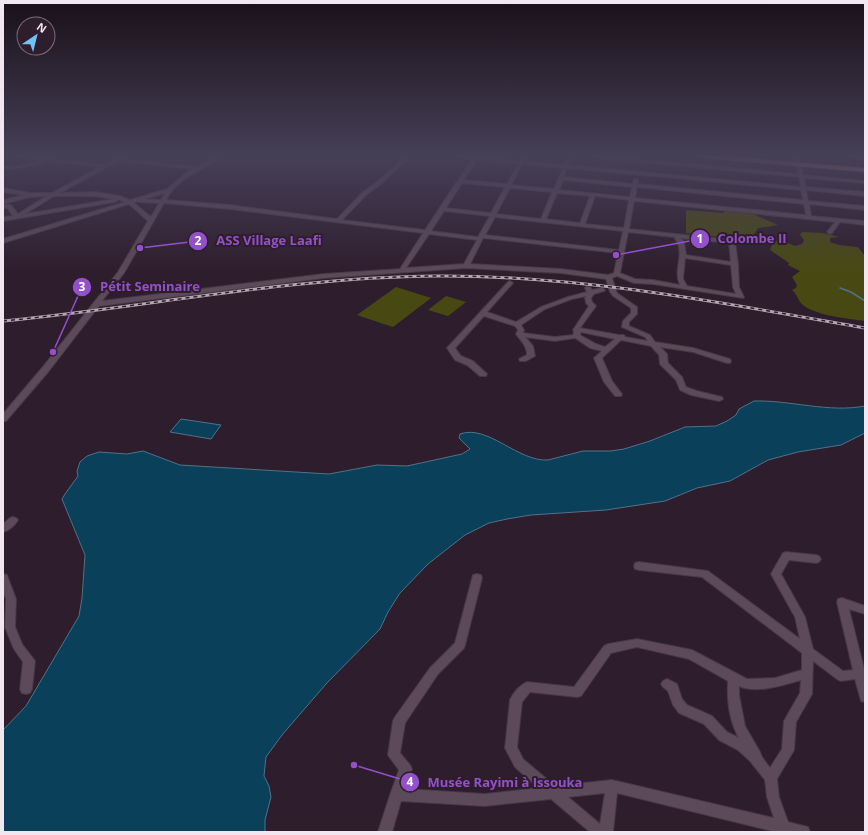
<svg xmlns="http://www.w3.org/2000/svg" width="868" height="835" font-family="'Open Sans',sans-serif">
<rect width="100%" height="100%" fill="#2e1d2d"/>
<g fill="#484912">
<polygon points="725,209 746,211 778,225 758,228 752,237 738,239 686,233 686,210 724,213"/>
<path d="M802 232 823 233 839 237 830 238V242L839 245 858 247 865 256V321C849 319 811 315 801 303 797 298 797 294 792 290L796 288 797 285 792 277 800 271 788 265 789 263 770 250 773 241 781 240 795 246 802 244 804 240 800 235Z"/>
<polygon points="396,287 431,298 393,327 357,315"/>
<polygon points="446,296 466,302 448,316 428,310"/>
</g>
<g fill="#0a405a" stroke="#507287">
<path d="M754 401C791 400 828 413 865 406V433L841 445 798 452 768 460 730 481 697 488 665 501 606 510 531 515 507 519 489 523 465 535 428 564 400 593 388 612 380 629 326 684 282 735 266 757 264 776 269 786 271 797 265 820V832H3V730L26 706 79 616 82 598 85 555 62 499 65 494 78 476 77 471 80 462 87 456 99 452 127 454 143 451 180 465 329 474 377 465 407 466 462 454 470 449 459 438 460 434C488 424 518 462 548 460L583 451H611L624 449 650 441 685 427 716 426 727 421 736 415 739 409Z"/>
<polygon points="181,419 221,425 211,439 170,432"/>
</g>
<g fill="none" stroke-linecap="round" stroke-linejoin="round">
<polyline stroke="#507287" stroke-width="1.5" points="840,288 851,292 865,301"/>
<defs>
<g id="minor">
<path d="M10 156H26L104 165 120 156H126L122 159 197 167 216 156H222C201 172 180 175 166 200L230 205 337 219 363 192 377 182 406 156H411L381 184 367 194 342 220 425 230 472 159 448 156H479V157L519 161 522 156H526L524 161 564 165 568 156H572L568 165 801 187 799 177 587 157 585 156H603L798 174 795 156H799L803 175 865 181V183L804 178 806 187 865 192V196L806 190 808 201 865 206V210L809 204 811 216 865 221V225L840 222 832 233 830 234 827 232 835 222 634 201 629 229 732 240 735 242 738 264 739 287 744 297 743 298 653 284 634 283 617 276 612 278 617 293 637 307V314L629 322V326L650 335 655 342 693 348 730 359 731 361 730 363H727L693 352 660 347 667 354 668 363 682 377 686 387 697 391 722 397 723 399 719 401 691 395 680 390 676 380 660 364 659 355 651 346 621 340 602 358 612 381 622 394 621 396H615L604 382 594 358 602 351 590 348 575 338 555 341 525 337 533 346 535 356 526 361H520L519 359 527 355C527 346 521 341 516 334L518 330 515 326 484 316 455 348 461 356 473 361 487 374 486 376H480L467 365 455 360 447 348 508 282 510 281 513 283 512 284 487 312 516 322 541 307 568 297 587 292 585 288 586 287H590L592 290 602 288 605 290 604 291 594 294 591 298 592 302 596 306 580 328 619 335H624L625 337 648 341 645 337 622 327 623 321 631 313V308L613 296 610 292 606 279 561 273 466 268 324 278 99 306 48 372 6 421H3V414L42 368 118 272 148 221 129 204 3 243V239L125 202 117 199V201L115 202 3 221V217L13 216 7 208H3V204L11 205 18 214 46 196 30 197 3 204V200L24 195 3 192V188L30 193H52L100 167ZM477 160 518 164 507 184 464 180ZM118 161 193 169 187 172 167 189 130 200 120 196 95 192 60 193ZM522 164 563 168 554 189 511 185ZM567 168 801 190 803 200 638 184V180L636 179 634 180 633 184 564 177ZM563 180 632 187 630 197 559 190ZM462 183 505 187 491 213 446 208ZM637 187 804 204 806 215 635 198ZM510 188 552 192 541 219 496 214ZM165 193 161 200 145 199ZM557 193 590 196 580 223 546 219ZM54 196H95L114 199 25 214ZM595 196 629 200 624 228 585 224ZM138 201 139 202 159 203 151 217 134 203ZM164 203 230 209 423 233 400 269 324 274 102 301 124 273ZM444 211 490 216 478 237 431 231ZM495 217 623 231 619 250 485 235ZM628 232 674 237C687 253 672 269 680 285L653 280 635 279 620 273ZM429 234 477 240 464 264 406 268ZM483 238H484L618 253 614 273 608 275 561 269 470 264ZM680 238 729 243 731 262 686 255 684 242ZM685 258 731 265 733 287 736 294 687 286 683 279ZM586 296 585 298 586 303 589 306 573 330 574 332 573 335 555 337 523 333 524 330 521 325 545 309 572 299ZM581 332 615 339 605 347 596 344 580 335Z"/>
<polygon points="842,156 865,157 865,159 844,157"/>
<polygon points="41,161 43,161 43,163 18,168 3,169 3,167 18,166"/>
<path d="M13 517 16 518 18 520C15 525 9 531 3 532V524L10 518Z"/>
<path d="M786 552 816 555 819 556 821 559 819 562 816 563 789 560 781 574 805 617 813 649 843 671 853 670 837 602 838 599 842 598 865 606V614L849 609 865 673V702L861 701 855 679 841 681 837 679 813 661 812 694 796 722 794 750 777 779 779 797 788 822 808 827 810 832H776L617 793 613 832H590L551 799 485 806 401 801 392 832H378L390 795 399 770 388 755 393 721 395 717 430 668 455 643 473 575 477 574 481 575 482 578 465 645 464 648 438 674 405 723 400 753 410 765 412 769 405 789 485 794 538 788 515 767 505 748 510 700C513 693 520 685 527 682L574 687 604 646 608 644 637 639 692 650 747 679 775 678 802 670V653L702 577 639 570 635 569 634 566 635 563 639 562 708 571 800 639 795 617 771 574 783 553ZM637 647 689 659 728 681C727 700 729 721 739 738L727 732 712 716 687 705 682 699 677 684 667 679 663 681 661 684 663 687 668 691 673 705 679 713 704 724 719 740 738 750 750 761 765 780 767 797 774 818 612 780 555 786 523 759 517 747 522 702 530 692 577 697 581 696 611 653ZM801 680 800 693 784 721 782 749 770 768 762 757 760 752 745 726 739 695V686C756 694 784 685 801 680ZM605 793 600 824 568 797Z"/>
<polygon points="3,574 7,575 8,578 16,599 15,627 22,644 35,661 32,689 30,693 26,694 22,693 20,689 23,662 14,649 5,627 6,599 3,591"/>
</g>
<polygon id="major" points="700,156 725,156 865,168 865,172 703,158"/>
</defs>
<use href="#minor" stroke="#463845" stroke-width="2"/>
<use href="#major" stroke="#463845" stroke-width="2"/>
<use href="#minor" fill="#5c495a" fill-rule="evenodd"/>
<use href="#major" fill="#b87f75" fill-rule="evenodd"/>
<defs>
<path id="rail" d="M3 321C147 307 291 277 437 276 581 275 723 303 865 328"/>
</defs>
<use href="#rail" stroke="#b3a6b2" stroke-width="3"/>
<use href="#rail" stroke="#2e1d2d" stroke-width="1.5" stroke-dasharray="4" stroke-linecap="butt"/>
</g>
<linearGradient id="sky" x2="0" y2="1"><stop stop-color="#191019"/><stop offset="0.57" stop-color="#464057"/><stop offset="1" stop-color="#464057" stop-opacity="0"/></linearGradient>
<rect width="868" height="273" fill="url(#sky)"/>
<path fill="none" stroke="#9351c9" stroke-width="1.5" d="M616 255L700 239M140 248L198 241M53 352L82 287M354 765L410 782"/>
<g fill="#9351c9" stroke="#2e1d2d" stroke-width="1.5">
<circle cx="616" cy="255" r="4"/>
<circle cx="140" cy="248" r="4"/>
<circle cx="53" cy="352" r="4"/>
<circle cx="354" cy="765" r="4"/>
<circle cx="700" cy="239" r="10"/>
<circle cx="198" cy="241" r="10"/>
<circle cx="82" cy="287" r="10"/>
<circle cx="410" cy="782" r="10"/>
</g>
<g font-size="12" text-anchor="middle" font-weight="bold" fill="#fff">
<text x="700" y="243">1</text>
<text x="198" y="245">2</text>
<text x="82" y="291">3</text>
<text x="410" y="786">4</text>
</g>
<g font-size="13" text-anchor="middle" font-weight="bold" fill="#9351c9" stroke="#2e1d2d" stroke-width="4" stroke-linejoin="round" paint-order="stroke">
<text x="752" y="243">Colombe II</text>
<text x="269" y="245">ASS Village Laafi</text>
<text x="150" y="291">Pétit Seminaire</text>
<text x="505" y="787">Musée Rayimi à Issouka</text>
</g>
<rect width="868" height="835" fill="none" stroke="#f2e6f1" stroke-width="8"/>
<g transform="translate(36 36) rotate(35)"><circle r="19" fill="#2e1d2d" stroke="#7c6d7b"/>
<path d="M0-3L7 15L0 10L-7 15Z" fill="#70c2f4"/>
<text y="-6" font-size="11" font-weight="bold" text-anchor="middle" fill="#f2e6f1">N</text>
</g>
</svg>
